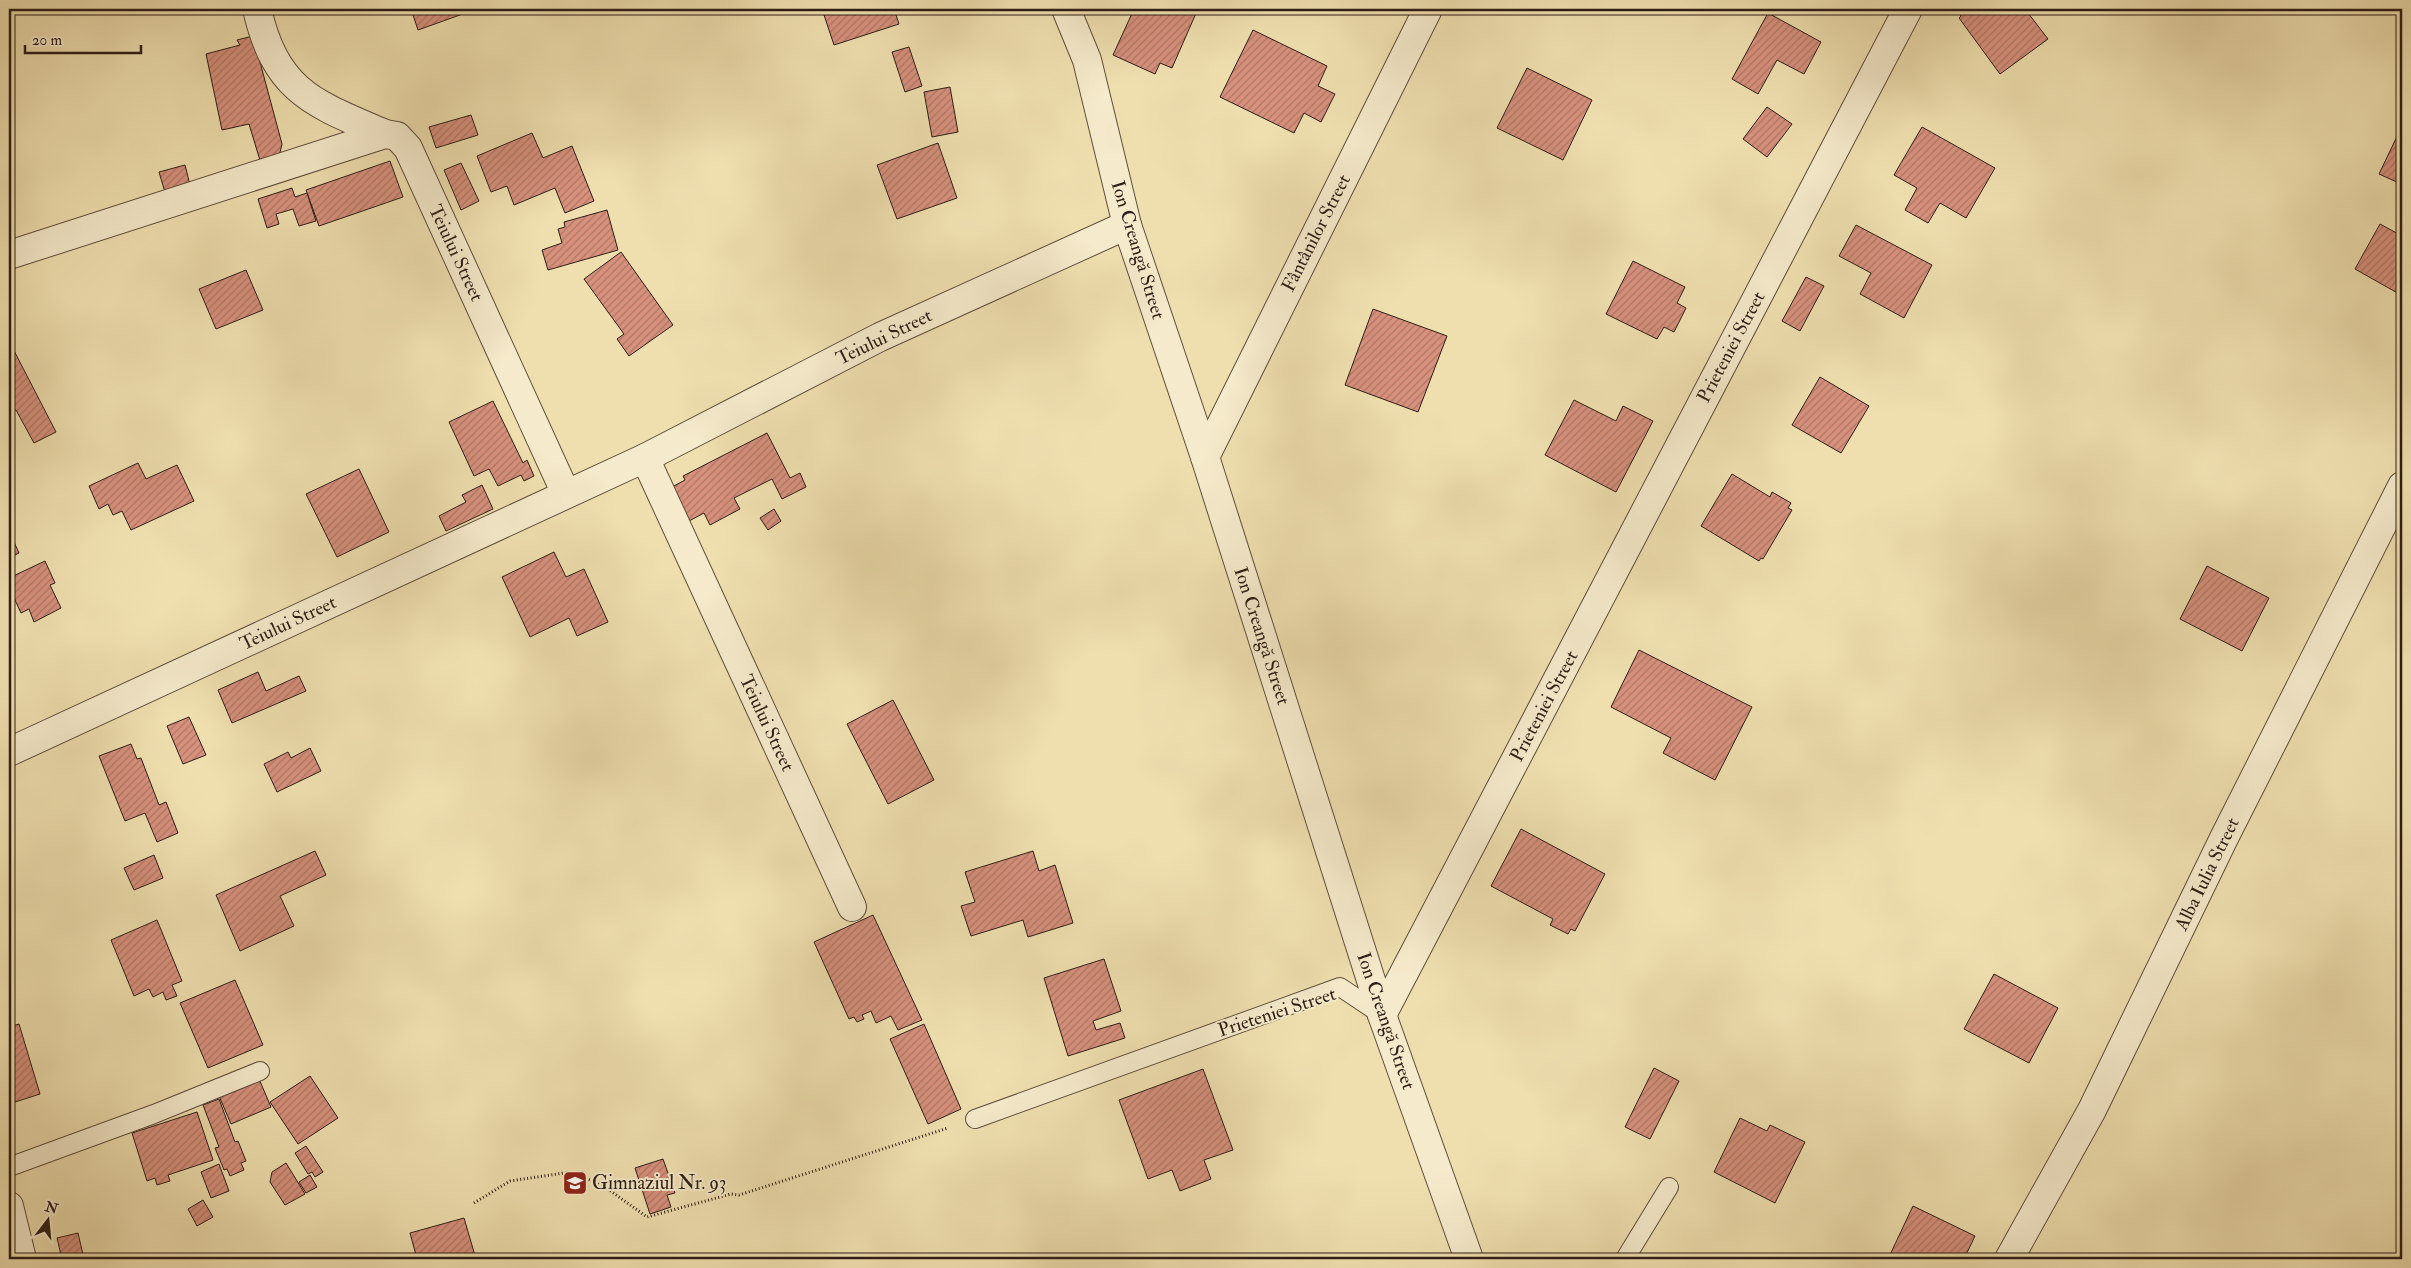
<svg xmlns="http://www.w3.org/2000/svg" width="2411" height="1268" font-family="'IM FELL Double Pica',serif">
<defs>
<pattern id="building-hatch" width="6" height="6" patternUnits="userSpaceOnUse" patternTransform="scale(1.25)"><rect width="6" height="6" fill="#d7917d"/><path d="M-1 1l2-2M0 6l6-6M5 7l2-2" fill="none" stroke="#af7665"/></pattern>
</defs>
<rect width="100%" height="100%" fill="#efdfaf"/>
<filter id="stains"><feTurbulence type="fractalNoise" baseFrequency=".004" numOctaves="4"/><feColorMatrix values="0 0 0 0 .2 0 0 0 0 .09 0 0 0 0 .02 0 0 0 .5 -.17"/></filter>
<radialGradient id="worn" r=".72"><stop offset=".6" stop-color="#630" stop-opacity="0"/><stop offset="1" stop-color="#630" stop-opacity=".3"/></radialGradient>
<g fill="url(#building-hatch)" stroke="#2d1d15">
<polygon points="411,9 471,9 471,11 418,30"/>
<polygon points="822,9 894,9 899,24 834,45"/>
<polygon points="1134,9 1192,9 1197,11 1172,68 1160,63 1155,74 1113,55"/>
<polygon points="1958,9 2025,9 2048,39 2000,74 1959,18 1961,16"/>
<polygon points="1768,13 1821,42 1804,74 1777,60 1758,94 1732,79"/>
<polygon points="1253,30 1327,66 1318,86 1335,94 1321,122 1304,113 1294,133 1220,97"/>
<polygon points="253,36 282,144 278,161 262,167 249,124 222,130 206,54 240,45 237,40"/>
<polygon points="909,47 922,86 905,92 892,52"/>
<polygon points="1527,68 1592,100 1563,160 1497,128"/>
<polygon points="950,87 958,132 932,137 924,92"/>
<polygon points="1767,107 1792,124 1767,157 1743,139"/>
<polygon points="471,115 478,135 436,148 429,127"/>
<polygon points="2402,126 2402,176 2399,183 2379,174"/>
<polygon points="1922,127 1995,168 1966,218 1940,203 1928,223 1905,210 1917,188 1894,175"/>
<polygon points="532,133 543,158 572,146 594,201 565,213 555,188 514,205 507,186 491,192 477,156"/>
<polygon points="938,143 957,198 897,219 877,165"/>
<polygon points="390,161 403,197 319,226 306,190"/>
<polygon points="461,163 479,201 461,210 444,170"/>
<polygon points="185,165 192,193 167,199 159,172"/>
<polygon points="292,188 295,197 307,193 316,221 299,226 293,209 276,214 279,224 267,228 258,199"/>
<polygon points="607,210 618,250 548,270 542,250 562,243 558,229 565,227 564,222"/>
<polygon points="2380,224 2402,236 2401,295 2355,269"/>
<polygon points="1856,225 1932,265 1904,318 1860,294 1871,273 1839,256"/>
<polygon points="621,252 673,325 629,356 617,339 624,334 584,279"/>
<polygon points="1633,261 1685,287 1677,303 1686,308 1674,332 1664,327 1657,339 1606,314"/>
<polygon points="246,270 263,310 216,329 199,289"/>
<polygon points="1806,277 1824,286 1800,331 1782,321"/>
<polygon points="1373,309 1447,336 1418,412 1345,385"/>
<polygon points="9,341 56,432 34,443 16,410 9,414"/>
<polygon points="1820,377 1869,406 1841,453 1792,425"/>
<polygon points="1574,400 1616,421 1623,406 1653,421 1616,492 1545,455"/>
<polygon points="493,401 523,463 527,460 534,476 524,481 521,475 498,486 489,469 474,476 449,422"/>
<polygon points="767,433 790,478 800,473 806,487 782,499 772,479 734,498 740,509 710,525 704,513 689,521 672,487 685,480 683,476"/>
<polygon points="138,463 146,479 177,465 194,501 131,530 122,511 113,515 108,504 99,509 89,486"/>
<polygon points="359,469 389,532 337,557 306,494"/>
<polygon points="1732,474 1770,497 1772,492 1791,503 1788,508 1792,510 1763,559 1761,558 1759,561 1701,526"/>
<polygon points="482,485 493,509 446,531 439,516 466,502 462,495"/>
<polygon points="774,509 781,521 768,530 760,518"/>
<polygon points="9,531 19,553 9,558"/>
<polygon points="554,552 566,577 584,569 608,622 577,636 569,618 530,637 502,577"/>
<polygon points="45,561 55,583 50,585 61,608 34,622 29,609 21,613 9,587 9,578"/>
<polygon points="2207,566 2269,598 2242,651 2180,619"/>
<polygon points="1639,650 1752,707 1715,780 1663,753 1671,738 1611,707"/>
<polygon points="258,672 266,691 299,676 306,691 232,723 218,690"/>
<polygon points="893,700 934,780 888,804 847,724"/>
<polygon points="189,717 206,755 183,764 167,726"/>
<polygon points="131,744 137,759 141,758 159,805 166,802 178,833 157,842 145,813 125,821 99,756"/>
<polygon points="310,748 321,771 277,792 264,764 288,752 291,758"/>
<polygon points="1521,829 1605,874 1575,931 1571,929 1568,934 1550,925 1553,919 1491,886"/>
<polygon points="315,851 326,875 280,896 294,926 240,951 216,895"/>
<polygon points="1033,851 1039,871 1055,865 1073,923 1028,937 1023,920 971,936 961,906 975,902 965,872"/>
<polygon points="154,855 163,878 134,890 124,868"/>
<polygon points="873,915 922,1020 898,1030 891,1016 876,1023 871,1011 862,1015 864,1019 857,1022 854,1017 849,1019 814,942"/>
<polygon points="157,920 182,981 172,985 177,996 166,1000 163,992 153,997 149,989 134,996 111,940"/>
<polygon points="1104,959 1121,1011 1093,1021 1096,1030 1120,1023 1125,1038 1068,1056 1044,978"/>
<polygon points="1994,974 2058,1008 2029,1063 1964,1029"/>
<polygon points="235,980 263,1045 208,1068 180,1003"/>
<polygon points="19,1024 40,1094 9,1104 9,1027"/>
<polygon points="924,1024 961,1109 928,1124 890,1039"/>
<polygon points="1654,1068 1679,1081 1650,1139 1625,1127"/>
<polygon points="1203,1069 1233,1150 1204,1160 1211,1179 1180,1191 1172,1170 1148,1179 1119,1100"/>
<polygon points="310,1076 338,1118 298,1144 270,1102"/>
<polygon points="259,1079 271,1107 231,1124 219,1096"/>
<polygon points="219,1099 235,1142 238,1141 246,1161 241,1163 244,1170 230,1176 227,1169 224,1170 215,1148 219,1147 203,1105"/>
<polygon points="197,1112 213,1160 168,1175 170,1181 157,1185 155,1178 147,1181 132,1133"/>
<polygon points="1740,1118 1767,1131 1770,1125 1805,1142 1775,1203 1714,1172"/>
<polygon points="306,1146 323,1172 315,1177 312,1172 308,1174 295,1153"/>
<polygon points="663,1159 675,1193 667,1195 671,1207 650,1214 635,1168"/>
<polygon points="286,1163 305,1194 285,1205 270,1182 272,1172"/>
<polygon points="219,1164 229,1191 211,1198 201,1172"/>
<polygon points="310,1175 317,1187 306,1193 299,1182"/>
<polygon points="203,1200 213,1217 197,1226 188,1209"/>
<polygon points="1913,1206 1975,1236 1964,1259 1888,1259"/>
<polygon points="464,1218 476,1259 417,1259 410,1233"/>
<polygon points="78,1233 84,1259 62,1259 57,1238"/>
</g>
<g fill="none" stroke-linecap="round" stroke-linejoin="round">
<defs>
<g id="lane">
<polyline points="975,1119 1340,987 1382,1015"/>
<polyline points="9,1167 154,1114 260,1071"/>
<polyline points="1625,1259 1669,1187"/>
</g>
<g id="street">
<path d="M257 9C276 92 313 103 385 134"/>
<polyline points="1066,9 1087,60 1127,225 1205,457 1382,1015 1469,1259"/>
<polyline points="9,255 385,134 397,136 408,148 566,494"/>
<polyline points="1205,457 1428,9"/>
<polyline points="645,458 852,907"/>
<polyline points="9,752 645,458 880,337 1127,225"/>
<polyline points="1382,1015 1908,9"/>
<polyline points="9,1206 22,1259"/>
<polyline points="2009,1259 2092,1110 2224,838 2402,486"/>
</g>
</defs>
<use href="#lane" stroke="#5e4e3c" stroke-width="20"/>
<use href="#street" stroke="#5e4e3c" stroke-width="30"/>
<polyline stroke="#2d1d15" stroke-width="3" stroke-dasharray="1 2.5" stroke-linecap="butt" points="474,1203 510,1181 564,1173 598,1182 647,1217 731,1194 739,1195 948,1128"/>
<use href="#lane" stroke="#f5eacb" stroke-width="18"/>
<use href="#street" stroke="#f5eacb" stroke-width="28"/>
</g>
<defs>
<symbol id="school-square" viewBox="-11 -11 22 22"><rect x="-9" y="-9" width="18" height="18" rx="4" fill="#8f2418" stroke="#f5eacb"/><path d="M0-5L7-2L0 1L-7-2ZM-4 1L0 2.5L4 1V4Q0 6-4 4Z" fill="#fff"/></symbol>
</defs>
<g fill-rule="evenodd">
<use href="#school-square" x="561" y="1169" width="28" height="28"/>
</g>
<g text-anchor="middle" dominant-baseline="central" stroke-width="4" stroke-linejoin="round" paint-order="stroke">
<g font-size="19" fill="#2d1d15" stroke="#f5eacb">
<text transform="translate(1316 233) rotate(-63)">Fântânilor Street</text>
<text transform="translate(1138 250) rotate(73)">Ion Creangă Street</text>
<text transform="translate(456 253) rotate(65)">Teiului Street</text>
<text transform="translate(884 337) rotate(-26)">Teiului Street</text>
<text transform="translate(1731 347) rotate(-62)">Prieteniei Street</text>
<text transform="translate(288 623) rotate(-25)">Teiului Street</text>
<text transform="translate(1262 636) rotate(72)">Ion Creangă Street</text>
<text transform="translate(1544 706) rotate(-62)">Prieteniei Street</text>
<text transform="translate(767 723) rotate(65)">Teiului Street</text>
<text transform="translate(2207 874) rotate(-64)">Alba Iulia Street</text>
<text transform="translate(1277 1012) rotate(-18)">Prieteniei Street</text>
<text transform="translate(1386 1021) rotate(71)">Ion Creangă Street</text>
</g>
<g font-size="19" fill="#2d1d15" stroke="#f5eacb" text-anchor="start">
<text x="592" y="1183">Gimnaziul Nr. 93</text>
</g>
</g>
<rect width="2411" height="1268" fill="none" stroke="#efdfaf" stroke-width="30"/>
<rect x="10" y="10" width="2391" height="1248" fill="none" stroke="#2d1d15" stroke-width="2.5"/>
<rect x="15" y="15" width="2381" height="1238" fill="none" stroke="#2d1d15"/>
<g transform="translate(48 1220) rotate(16)" stroke="#f5eacb" stroke-width="4" paint-order="stroke">
<path d="M0-4L9 19L0 12L-9 19Z" fill="#2d1d15"/>
<text y="-8" font-size="14" font-weight="bold" text-anchor="middle" fill="#2d1d15">N</text>
</g>
<path d="M25 45v8h116v-8" fill="none" stroke="#2d1d15" stroke-width="2.5"/>
<text x="32" y="45" font-size="15" fill="#2d1d15" stroke="#f5eacb" stroke-width="4" paint-order="stroke">20 m</text>
<rect width="100%" height="100%" filter="url(#stains)"/>
<rect width="100%" height="100%" fill="url(#worn)"/>
</svg>
